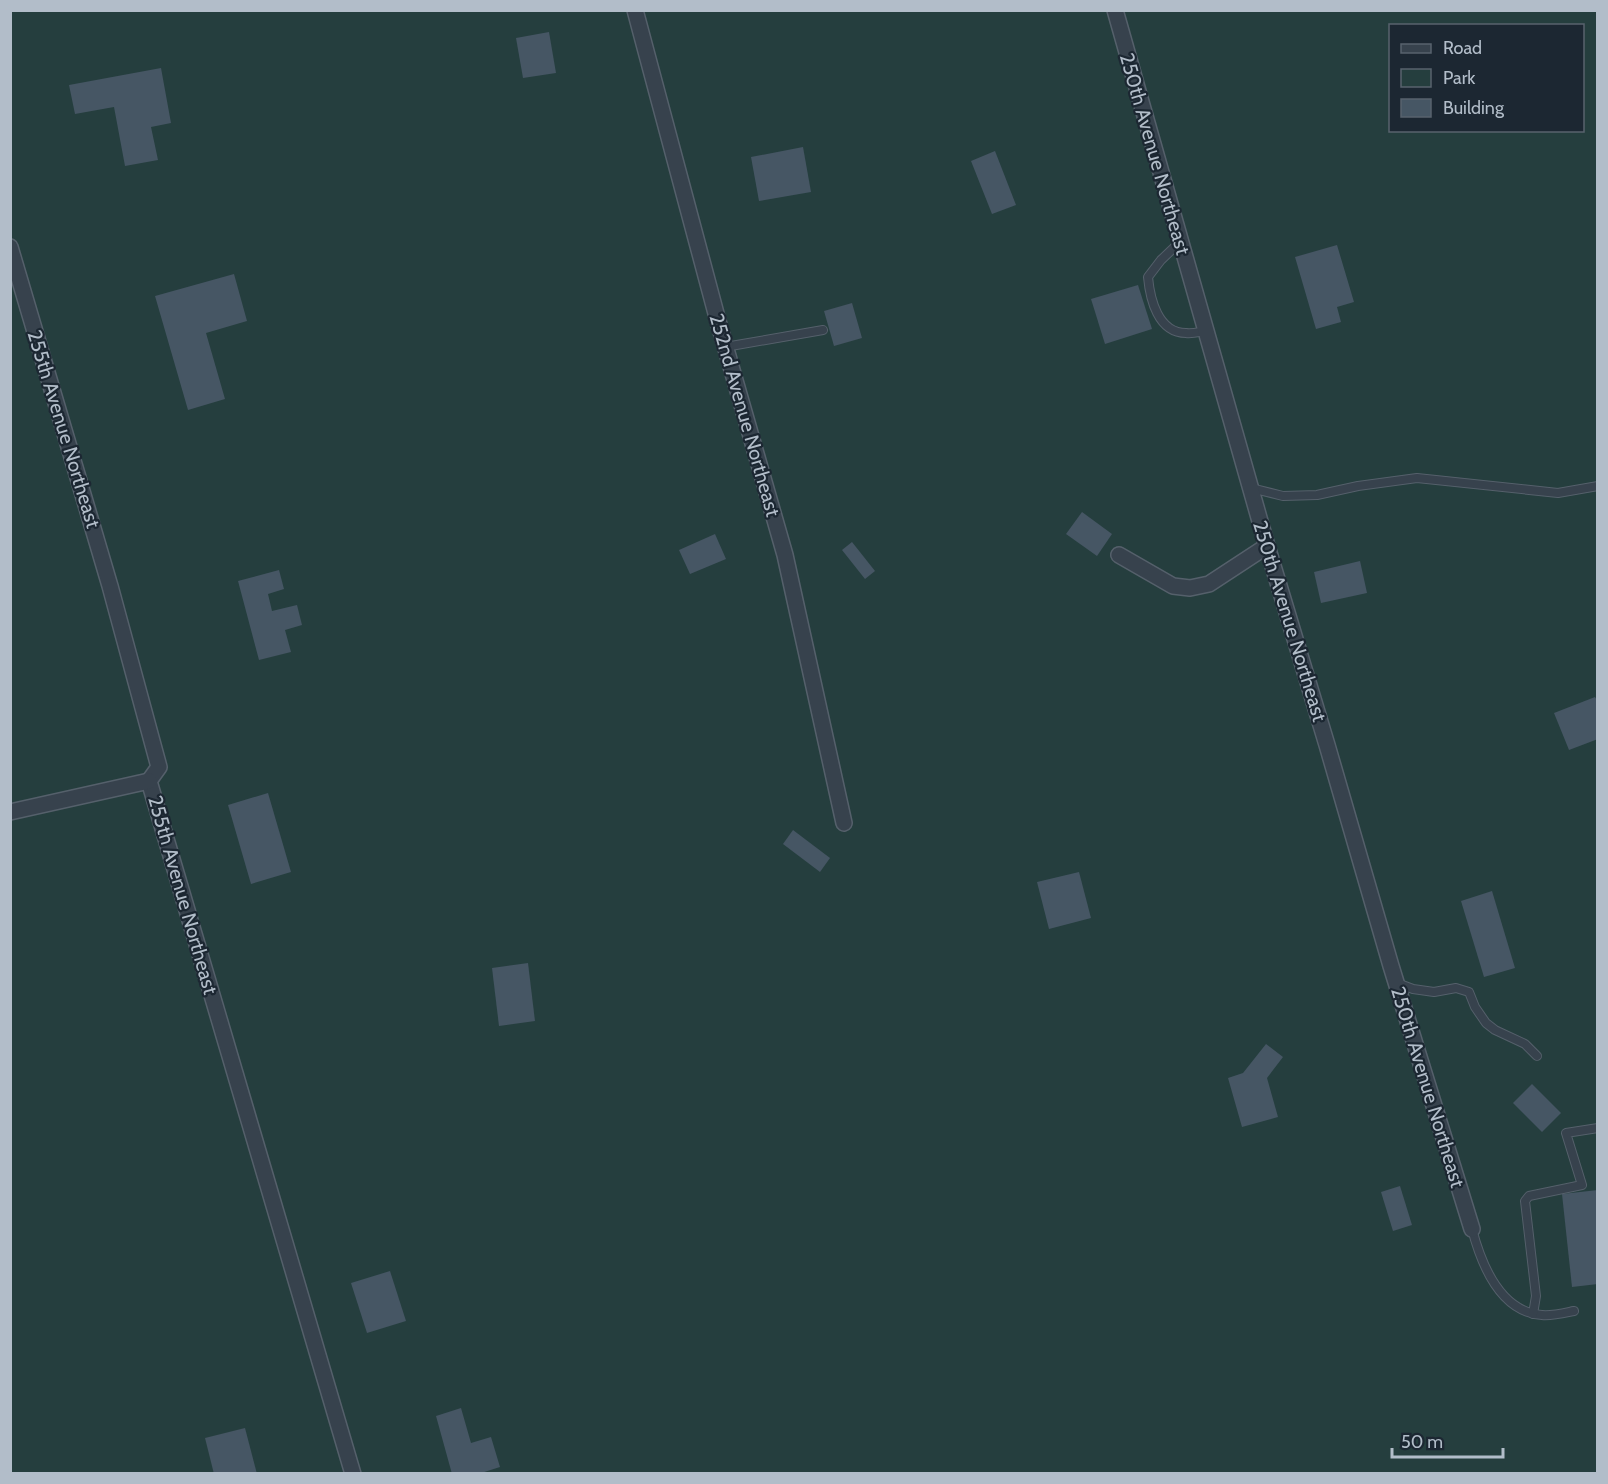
<svg xmlns="http://www.w3.org/2000/svg" width="1608" height="1484" font-family="Cabin,sans-serif">
<rect width="100%" height="100%" fill="#23313d"/>
<path fill="#253e3e" fill-rule="evenodd" d="M10 11H1597V1473H11ZM1390 26H1582V130H1390Z"/>
<g fill="#465664">
<polygon points="549,32 556,73 523,78 516,38"/>
<polygon points="161,68 171,123 151,127 158,160 125,166 114,107 75,114 69,85"/>
<polygon points="803,147 811,192 759,201 751,157"/>
<polygon points="995,151 1016,205 992,214 971,161"/>
<polygon points="1337,245 1354,302 1337,307 1341,322 1316,329 1295,257"/>
<polygon points="234,274 247,321 206,333 225,399 188,410 155,296"/>
<polygon points="1138,285 1152,329 1105,344 1091,299"/>
<polygon points="852,303 862,338 834,346 824,311"/>
<polygon points="1082,512 1112,534 1097,556 1066,534"/>
<polygon points="715,534 726,559 690,574 679,550"/>
<polygon points="852,542 875,571 865,579 842,550"/>
<polygon points="1360,561 1367,593 1321,603 1314,572"/>
<polygon points="279,570 284,589 268,594 272,611 297,605 302,625 285,630 291,652 259,660 238,581"/>
<polygon points="1595,697 1598,702 1598,739 1569,750 1554,713"/>
<polygon points="268,793 291,872 251,884 228,805"/>
<polygon points="793,830 830,858 820,872 783,844"/>
<polygon points="1079,872 1091,918 1049,929 1037,882"/>
<polygon points="1492,891 1515,968 1484,977 1461,901"/>
<polygon points="528,963 535,1021 499,1026 492,968"/>
<polygon points="1266,1044 1283,1057 1267,1078 1278,1117 1242,1127 1228,1078 1243,1073"/>
<polygon points="1532,1084 1561,1113 1542,1132 1513,1103"/>
<polygon points="1400,1186 1412,1225 1393,1231 1381,1192"/>
<polygon points="1598,1190 1598,1284 1572,1287 1562,1194"/>
<polygon points="390,1271 406,1321 367,1333 351,1283"/>
<polygon points="461,1408 471,1443 491,1437 500,1467 478,1474 452,1474 436,1416"/>
<polygon points="245,1428 257,1474 214,1474 205,1438"/>
</g>
<g fill="none" stroke-linecap="round" stroke-linejoin="round">
<defs>
<g id="service">
<path d="M1180 242 1161 260 1148 277C1150 299 1158 333 1186 333 1192 334 1199 332 1206 331"/>
<polyline points="725,347 823,330"/>
<polyline points="1251,488 1283,496 1317,495 1358,486 1417,478 1558,493 1598,486"/>
<polyline points="1397,983 1413,989 1434,992 1456,988 1469,992 1475,1007 1486,1023 1495,1030 1525,1044 1537,1056"/>
<path d="M1472 1229C1481 1263 1500 1312 1542 1315 1552 1316 1564 1313 1574 1311"/>
<polyline points="1533,1314 1536,1296 1525,1201 1529,1196 1582,1185 1566,1133 1598,1128"/>
</g>
<g id="minor">
<polyline points="635,10 718,321 785,555 844,823"/>
<polyline points="1115,10 1267,546 1327,745 1391,966 1472,1229"/>
<polyline points="10,247 110,586 159,767 149,781 353,1474"/>
<polyline points="1119,555 1173,586 1190,588 1209,584 1267,546"/>
<polyline points="10,812 149,781"/>
</g>
</defs>
<use href="#service" stroke="#55606b" stroke-width="10"/>
<use href="#minor" stroke="#55606b" stroke-width="18"/>
<use href="#service" stroke="#37424d" stroke-width="8"/>
<use href="#minor" stroke="#37424d" stroke-width="15"/>
</g>
<g text-anchor="middle" dominant-baseline="central" stroke-width="4.5" stroke-linejoin="round" paint-order="stroke">
<g font-size="20" fill="#b2bdc9" stroke="#1c2732">
<text transform="translate(1155 154) rotate(74)">250th Avenue Northeast</text>
<text transform="translate(745 415) rotate(74)">252nd Avenue Northeast</text>
<text transform="translate(64 429) rotate(73)">255th Avenue Northeast</text>
<text transform="translate(1290 621) rotate(73)">250th Avenue Northeast</text>
<text transform="translate(183 895) rotate(74)">255th Avenue Northeast</text>
<text transform="translate(1428 1087) rotate(73)">250th Avenue Northeast</text>
</g>
</g>
<rect width="1608" height="1484" fill="none" stroke="#b2bdc9" stroke-width="24"/>
<rect x="1389" y="24" width="195" height="108" fill="#1c2732" stroke="#58636e" stroke-width="1.5"/>
<rect x="1401" y="44" width="30" height="9" fill="#37424d" stroke="#58636e" stroke-width="1.5"/>
<text x="1443" y="54" font-size="18" fill="#b2bdc9">Road</text>
<rect x="1401" y="69" width="30" height="18" fill="#253e3e" stroke="#58636e" stroke-width="1.5"/>
<text x="1443" y="84" font-size="18" fill="#b2bdc9">Park</text>
<rect x="1401" y="99" width="30" height="18" fill="#465664" stroke="#58636e" stroke-width="1.5"/>
<text x="1443" y="114" font-size="18" fill="#b2bdc9">Building</text>
<path d="M1392 1448v9h111v-9" fill="none" stroke="#b2bdc9" stroke-width="3"/>
<text x="1401" y="1448" font-size="18" fill="#b2bdc9" stroke="#1c2732" stroke-width="4.5" paint-order="stroke">50 m</text>
</svg>
